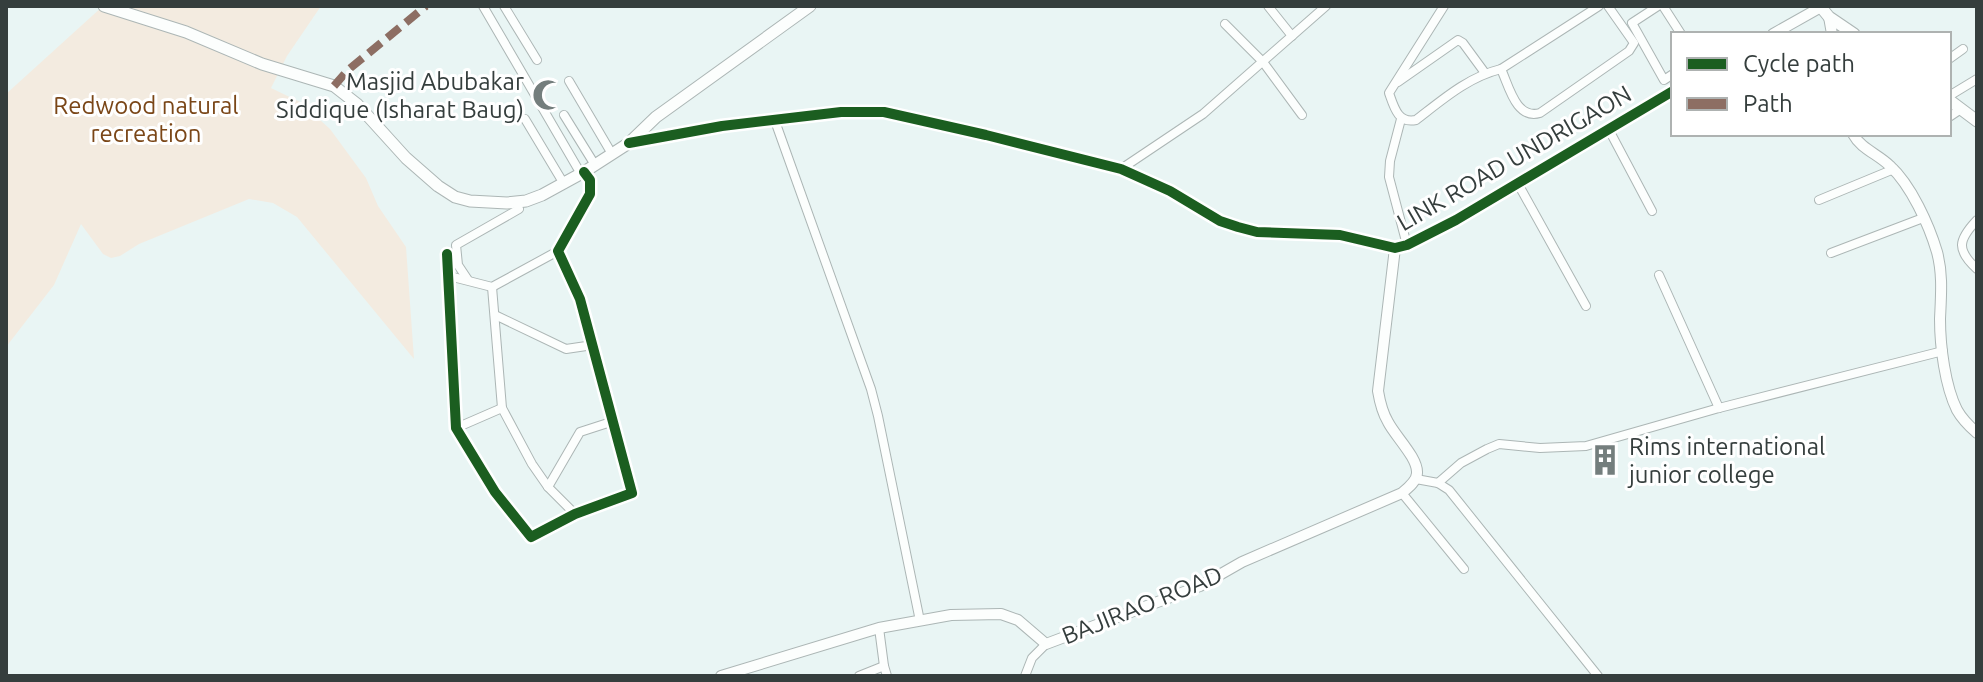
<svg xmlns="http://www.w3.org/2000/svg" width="1983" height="682" font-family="Ubuntu,sans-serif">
<rect width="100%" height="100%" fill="#e9f5f4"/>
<polygon fill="#f3ebe0" points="103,6 321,6 287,56 271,88 300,102 330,129 366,178 378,206 406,247 414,359 297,217 273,203 249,199 139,244 120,256 111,258 103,254 81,224 54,285 6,347 6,160 8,158 6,137 6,94"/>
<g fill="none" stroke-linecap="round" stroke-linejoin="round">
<defs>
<g id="minor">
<polyline points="483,6 581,174"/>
<polyline points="504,6 537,60"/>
<polyline points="1268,6 1292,36"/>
<path d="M1444 6 1389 93C1394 107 1398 124 1416 120 1442 100 1468 77 1501 69"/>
<path d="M1599 6 1501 69C1509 86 1516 120 1540 113L1629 51 1634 43 1608 6"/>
<polyline points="1658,6 1632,23 1664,80 1673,74"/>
<polyline points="1663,6 1681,34"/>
<polyline points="1225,24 1263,62 1302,115"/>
<polyline points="1949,59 1963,49"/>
<polyline points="569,81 612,154"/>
<polyline points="1398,82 1458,40 1463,43 1485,73"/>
<polyline points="1949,96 1977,79"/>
<polyline points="564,115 595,165"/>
<polyline points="1949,117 1961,109"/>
<polyline points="525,119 564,184"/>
<polyline points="1401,119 1390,161 1389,177 1407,245"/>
<polyline points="775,121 871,389 878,416 920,621"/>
<polyline points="1608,128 1652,211"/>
<polyline points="1121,169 1203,114 1326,6"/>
<polyline points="1517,182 1586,306"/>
<polyline points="1819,200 1894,169"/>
<path d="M1977 220C1958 240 1956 250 1977 269"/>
<polyline points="1831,253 1923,218"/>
<polyline points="447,254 456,428 495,492 531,537 575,514 632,493 580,299 558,251 590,194 590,180 584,172"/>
<polyline points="1659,275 1719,408"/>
<polyline points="449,276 492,287 558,251"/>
<polyline points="468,280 458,265 456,245 519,209"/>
<polyline points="492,287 502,408 532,464 548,487 575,514"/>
<polyline points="495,315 566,349 593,345"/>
<polyline points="456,428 502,408"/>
<polyline points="1416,479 1438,483 1449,490 1598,676"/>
<polyline points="1438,483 1461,463 1487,449 1499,444 1540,448 1586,446 1719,408 1943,351"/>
<polyline points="548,487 580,432 614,421"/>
<polyline points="1402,493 1464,569"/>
<polyline points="879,628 884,666 887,676"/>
<polyline points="859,676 884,666"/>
<polyline points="1025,676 1032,658 1046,644"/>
</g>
<g id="tertiary">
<polyline points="1829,17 1832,34"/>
<polyline points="1773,34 1821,7"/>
<path d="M1853 134C1861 149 1878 154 1890 166 1911 185 1929 225 1937 252 1943 274 1941 296 1940 319 1940 346 1945 386 1957 410 1962 419 1969 426 1977 433"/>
<polyline points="629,143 722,126 841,112 884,112 986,135 1121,169 1170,191 1220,221 1238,227 1257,232 1340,235 1395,248 1407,245 1456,220 1673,91"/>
<path d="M721 676 879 628 951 615 1001 614 1018 620 1046 644 1200 586 1242 562 1402 493C1408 488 1417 481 1417 473 1418 458 1395 436 1388 422 1382 412 1380 403 1378 391L1395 248"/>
</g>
<g id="secondary">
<polyline points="104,6 186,32 262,64 334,86 357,104 406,158 438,186 455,197 470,201 507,203 526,201 542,195 584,172 629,143 656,117 810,6"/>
<polyline points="1820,6 1829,17 1854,34"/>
<polyline points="1949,100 1977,121"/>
</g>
</defs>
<use href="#minor" stroke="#acb6b5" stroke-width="10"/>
<use href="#tertiary" stroke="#acb6b5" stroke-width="12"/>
<use href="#secondary" stroke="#acb6b5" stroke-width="13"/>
<use href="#minor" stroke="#fcfefd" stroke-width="8"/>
<use href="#tertiary" stroke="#fcfefd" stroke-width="10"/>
<use href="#secondary" stroke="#fcfefd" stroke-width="11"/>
<polyline stroke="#8d6e63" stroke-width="8" stroke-dasharray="16 8" stroke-linecap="butt" points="334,86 348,70 426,6"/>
<defs>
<g id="cycleway">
<polyline points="629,143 722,126 841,112 884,112 986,135 1121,169 1170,191 1220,221 1238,227 1257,232 1340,235 1395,248 1407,245 1456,220 1673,91"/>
<polyline points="447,254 456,428 495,492 531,537 575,514 632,493 580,299 558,251 590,194 590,180 584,172"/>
</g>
</defs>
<use href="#cycleway" stroke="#fff" stroke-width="15"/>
<use href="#cycleway" stroke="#1b5e20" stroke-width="10"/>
</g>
<defs>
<symbol id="mosque-bare" viewBox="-9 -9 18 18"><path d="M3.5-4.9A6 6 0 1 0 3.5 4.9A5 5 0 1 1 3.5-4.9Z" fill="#747e7d" stroke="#fff" stroke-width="2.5" paint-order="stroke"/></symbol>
<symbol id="building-bare" viewBox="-9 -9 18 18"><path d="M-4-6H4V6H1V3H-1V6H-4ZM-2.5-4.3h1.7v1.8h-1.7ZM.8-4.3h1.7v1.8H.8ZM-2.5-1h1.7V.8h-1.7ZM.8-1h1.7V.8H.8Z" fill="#747e7d" stroke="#fff" stroke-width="2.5" paint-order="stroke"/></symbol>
</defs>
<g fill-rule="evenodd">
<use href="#mosque-bare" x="526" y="73" width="44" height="44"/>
<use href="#building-bare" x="1583" y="438" width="44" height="44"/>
</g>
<g text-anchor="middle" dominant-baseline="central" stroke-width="6" stroke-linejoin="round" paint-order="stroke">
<g font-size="24" fill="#353e3d" stroke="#fff" text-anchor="end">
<text x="524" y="81">Masjid Abubakar<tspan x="524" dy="28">Siddique (Isharat Baug)</tspan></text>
<text x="1629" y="446" text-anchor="start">Rims international<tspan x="1629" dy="28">junior college</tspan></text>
</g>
<g font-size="24" fill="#7a4617" stroke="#fff">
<text x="146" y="105">Redwood natural<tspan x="146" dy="28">recreation</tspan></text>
</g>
<g font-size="24" fill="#353e3d" stroke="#fff">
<text transform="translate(1514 158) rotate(-30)">LINK ROAD UNDRIGAON</text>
<text transform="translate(1142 605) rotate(-22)">BAJIRAO ROAD</text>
</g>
</g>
<rect width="1983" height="682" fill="none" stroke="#353e3d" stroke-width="16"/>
<rect x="1671" y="32" width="280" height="104" fill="#ffffff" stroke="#aeb2b1" stroke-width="2"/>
<rect x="1687" y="58" width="40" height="12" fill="#1b5e20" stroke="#aeb2b1" stroke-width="2"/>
<text x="1743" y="72" font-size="24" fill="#353e3d">Cycle path</text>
<rect x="1687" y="98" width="40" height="12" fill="#8d6e63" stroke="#aeb2b1" stroke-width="2"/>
<text x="1743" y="112" font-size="24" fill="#353e3d">Path</text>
</svg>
